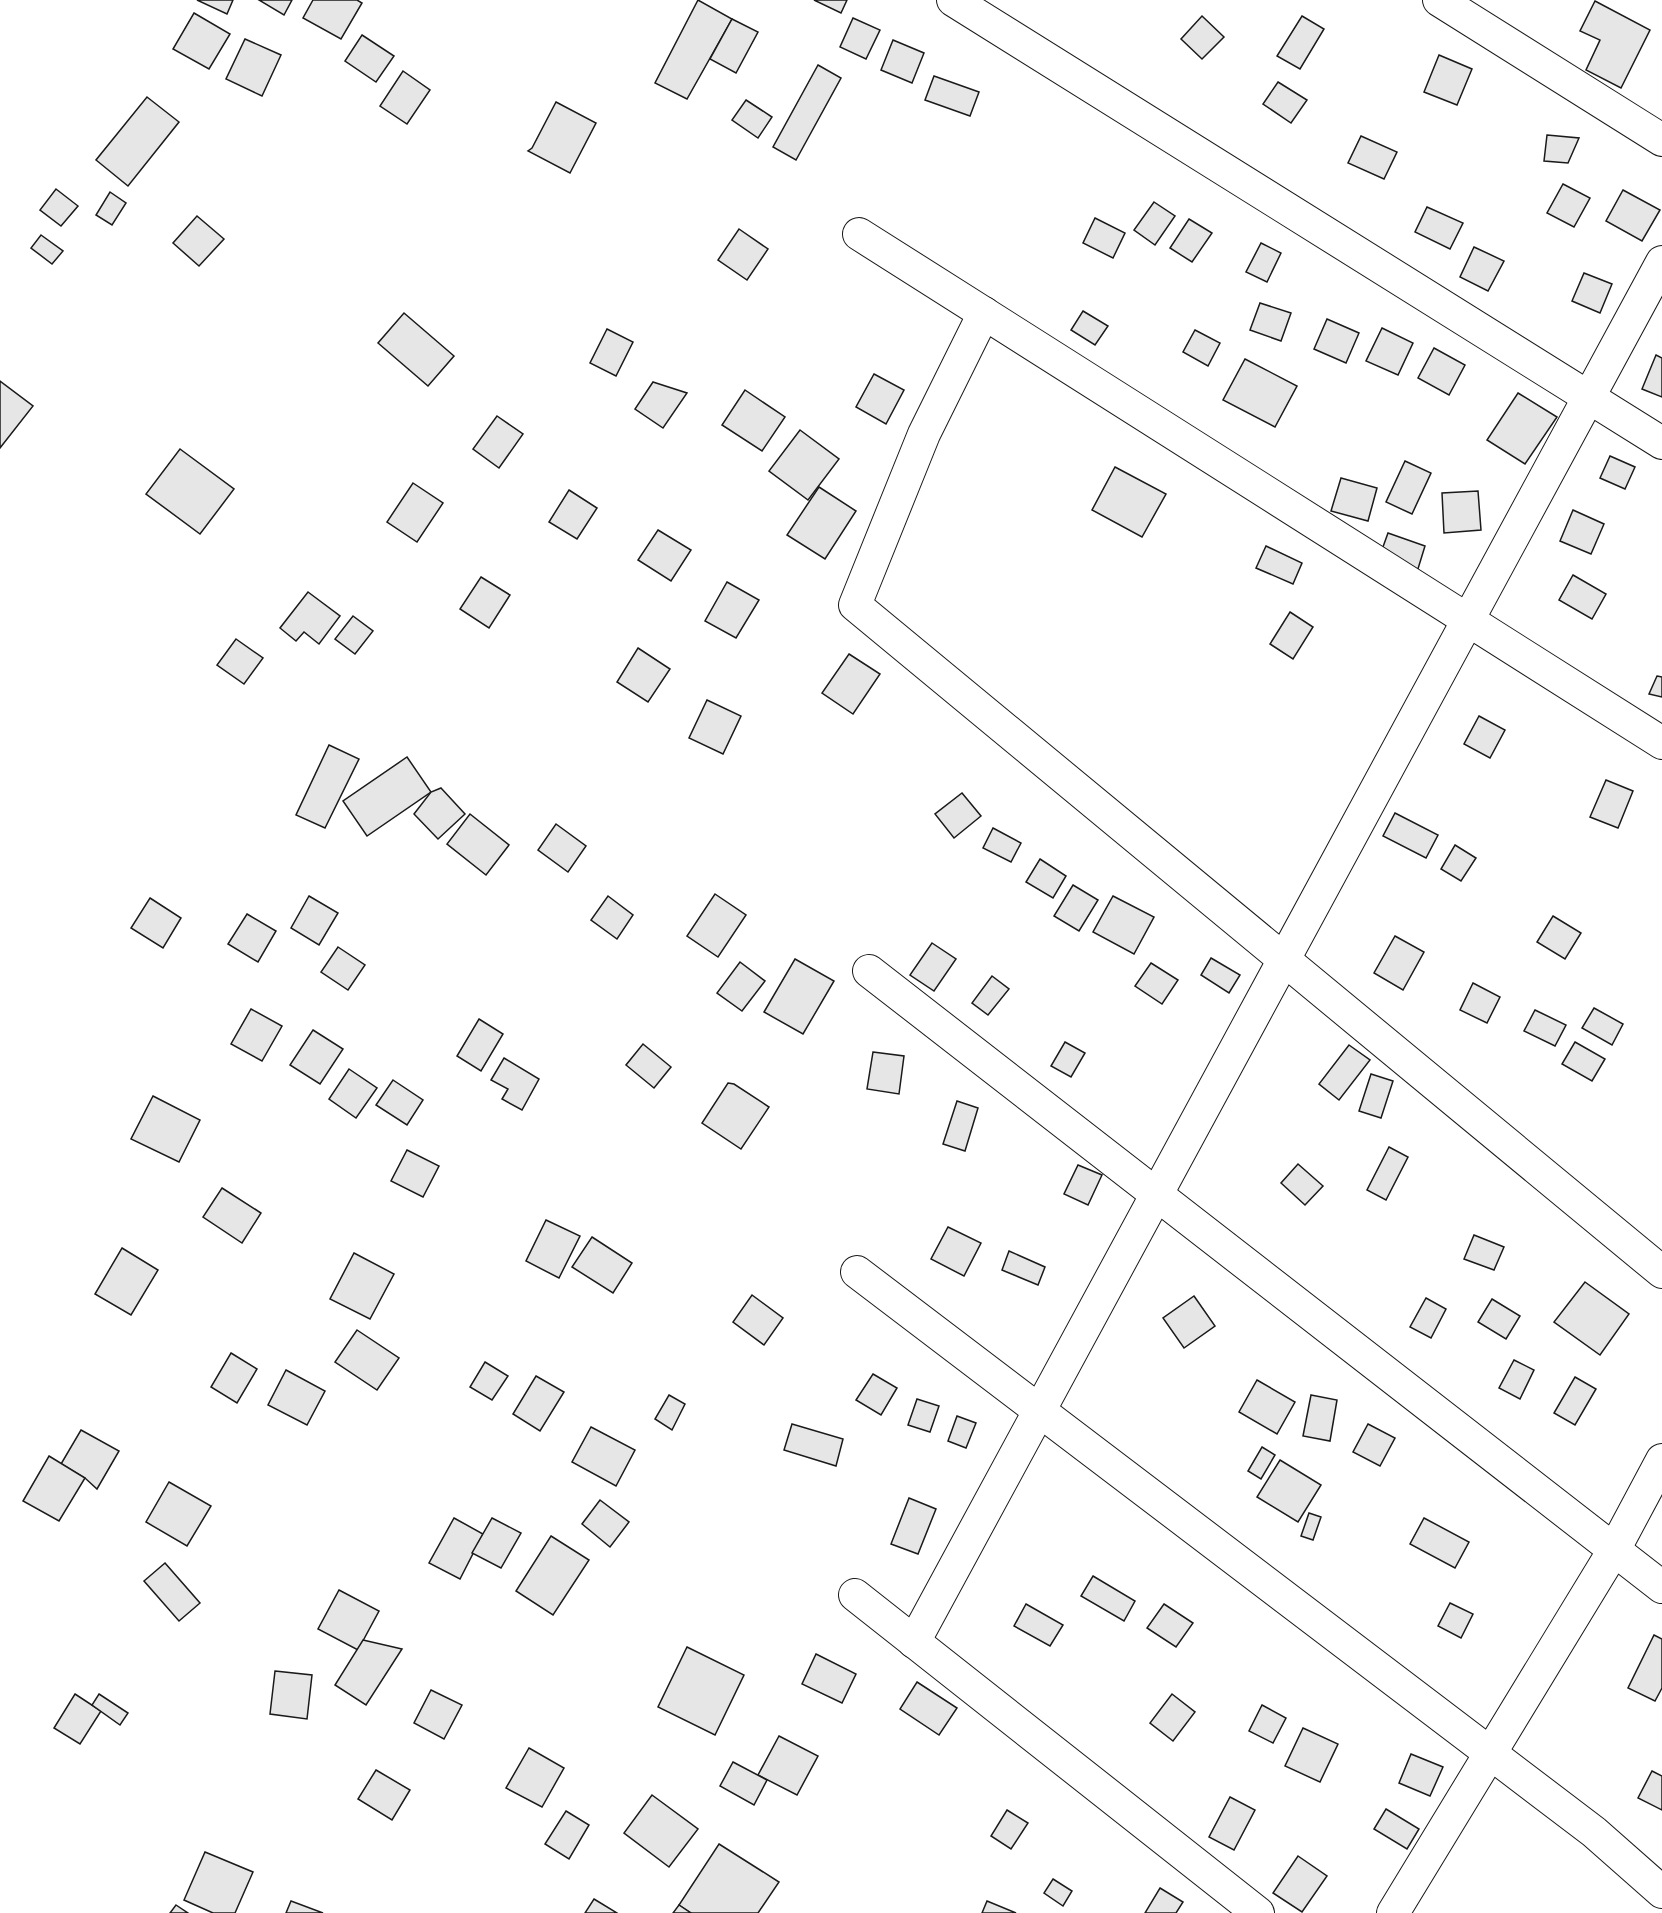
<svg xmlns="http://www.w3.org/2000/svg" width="1662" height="1913" font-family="Spectral,serif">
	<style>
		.building { fill: #e6e6e6; stroke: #1a1a1a; stroke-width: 1.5 }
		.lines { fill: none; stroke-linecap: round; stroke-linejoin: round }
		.minor-casing { stroke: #1a1a1a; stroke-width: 34 }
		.minor { stroke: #fff; stroke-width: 32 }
	</style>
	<rect width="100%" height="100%" fill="#fff"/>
	<!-- building -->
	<g class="building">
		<path d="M197,0H233L227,14Z"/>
		<path d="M259,0H292L284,15Z"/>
		<path d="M313,0H357L362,3L341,39L303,18Z"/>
		<path d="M698,0L732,19L687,99L655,83Z"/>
		<path d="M814,0H847L841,13Z"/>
		<path d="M1595,1L1650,30L1621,88L1586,70L1600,40L1580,31Z"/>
		<path d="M194,13L230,34L209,69L173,49Z"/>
		<path d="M1202,16L1224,37L1202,59L1181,39Z"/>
		<path d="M1302,16L1324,29L1300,69L1277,56Z"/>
		<path d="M853,18L880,30L866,59L840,47Z"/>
		<path d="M732,19L758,32L736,73L710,59Z"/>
		<path d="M362,35L394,56L376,82L345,61Z"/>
		<path d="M245,39L281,55L262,96L226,79Z"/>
		<path d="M893,40L924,53L912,83L881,70Z"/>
		<path d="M1439,55L1472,69L1457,105L1424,92Z"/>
		<path d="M818,65L841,78L796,160L773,147Z"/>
		<path d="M403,71L430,90L407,124L380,106Z"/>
		<path d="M934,76L979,92L970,116L925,100Z"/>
		<path d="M1278,82L1307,100L1291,123L1263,104Z"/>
		<path d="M147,97L179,122L128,186L96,160Z"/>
		<path d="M746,100L772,117L758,138L732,120Z"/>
		<path d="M556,102L596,123L570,173L528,151L532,148Z"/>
		<path d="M1547,135L1579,138L1568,163L1544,161Z"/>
		<path d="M1361,136L1397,152L1384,179L1348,163Z"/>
		<path d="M1563,184L1590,198L1574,227L1547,213Z"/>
		<path d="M56,189L78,206L61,226L40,210Z"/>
		<path d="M1623,190L1660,210L1642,241L1606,221Z"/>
		<path d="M110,192L126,203L112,225L96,215Z"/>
		<path d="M1154,202L1175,216L1155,245L1134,230Z"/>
		<path d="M1427,207L1463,223L1450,249L1415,232Z"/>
		<path d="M197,216L224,239L199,266L173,243Z"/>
		<path d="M1095,218L1125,233L1113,258L1083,243Z"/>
		<path d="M1189,219L1212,233L1192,262L1170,248Z"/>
		<path d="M739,229L768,249L747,280L718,260Z"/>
		<path d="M41,235L63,251L52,264L31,248Z"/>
		<path d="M1261,243L1281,253L1267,282L1246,272Z"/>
		<path d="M1474,247L1504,261L1488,291L1460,277Z"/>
		<path d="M1584,273L1612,284L1600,313L1572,301Z"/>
		<path d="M1260,303L1291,313L1281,341L1250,330Z"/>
		<path d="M1083,311L1108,326L1095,345L1071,330Z"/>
		<path d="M404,313L454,356L428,386L378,343Z"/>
		<path d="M1327,319L1359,333L1346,363L1314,349Z"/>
		<path d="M1382,328L1413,343L1398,375L1366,361Z"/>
		<path d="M607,329L633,342L616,376L590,363Z"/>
		<path d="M1195,330L1220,343L1208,366L1183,352Z"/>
		<path d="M1434,348L1465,365L1449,395L1418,378Z"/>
		<path d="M1656,355L1662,358V397L1642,389Z"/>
		<path d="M1245,359L1297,386L1275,427L1223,400Z"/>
		<path d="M874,374L904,390L886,424L856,407Z"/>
		<path d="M0,381L33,406L0,448Z"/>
		<path d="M653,382L687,393L663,428L635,409Z"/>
		<path d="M745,390L785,417L762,451L722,425Z"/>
		<path d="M1518,393L1557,417L1525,464L1487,440Z"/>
		<path d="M497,416L523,434L499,468L473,449Z"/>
		<path d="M800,430L839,459L808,500L769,471Z"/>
		<path d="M180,449L234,489L200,534L146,494Z"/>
		<path d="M1610,456L1635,467L1625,489L1600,478Z"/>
		<path d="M1405,461L1431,473L1412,514L1386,502Z"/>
		<path d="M1115,467L1166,494L1142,537L1092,510Z"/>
		<path d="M1341,478L1377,488L1368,521L1331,511Z"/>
		<path d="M413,483L443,503L417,542L387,522Z"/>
		<path d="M819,487L856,511L825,559L787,535Z"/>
		<path d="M569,490L597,508L577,539L549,522Z"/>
		<path d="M1478,491L1481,530L1444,533L1442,493Z"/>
		<path d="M1573,510L1604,524L1591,554L1560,541Z"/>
		<path d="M658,530L691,550L671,581L638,560Z"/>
		<path d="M1388,533L1425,546L1417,572L1379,558Z"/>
		<path d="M1266,546L1302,563L1293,584L1256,568Z"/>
		<path d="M1573,575L1606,594L1592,619L1559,600Z"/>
		<path d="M481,577L510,595L489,628L460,609Z"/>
		<path d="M727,582L759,600L736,638L705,621Z"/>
		<path d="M308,592L340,616L319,644L304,632L296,641L280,628Z"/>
		<path d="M1290,612L1313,627L1293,659L1270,644Z"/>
		<path d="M353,616L373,631L355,654L335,639Z"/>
		<path d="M236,639L263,658L244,684L217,665Z"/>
		<path d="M638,648L670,669L648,702L617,682Z"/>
		<path d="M849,654L880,674L853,714L822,693Z"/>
		<path d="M1657,676L1662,677V697L1649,694Z"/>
		<path d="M707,700L741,716L723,754L689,738Z"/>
		<path d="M1479,716L1505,730L1490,758L1464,744Z"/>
		<path d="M329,745L359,759L325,828L296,815Z"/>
		<path d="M407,757L431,792L367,836L343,801Z"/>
		<path d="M1606,780L1633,791L1618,828L1590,817Z"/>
		<path d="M441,788L465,814L438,839L414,814L431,792Z"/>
		<path d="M962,793L981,816L954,838L935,814Z"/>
		<path d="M1395,813L1438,835L1426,858L1383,836Z"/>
		<path d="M470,814L509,845L486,875L447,844Z"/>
		<path d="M556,824L586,846L568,872L538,850Z"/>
		<path d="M993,828L1021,843L1011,862L983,848Z"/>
		<path d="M1455,845L1476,858L1461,881L1441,869Z"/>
		<path d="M1040,859L1066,876L1053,898L1026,882Z"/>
		<path d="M1073,885L1098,900L1079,931L1054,916Z"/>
		<path d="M715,894L746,915L718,957L687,936Z"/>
		<path d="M309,896L338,913L319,945L291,928Z"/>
		<path d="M608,896L633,915L617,939L591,920Z"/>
		<path d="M1113,896L1154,917L1134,954L1093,932Z"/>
		<path d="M150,898L181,918L163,948L131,928Z"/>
		<path d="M247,914L276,931L258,962L228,944Z"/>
		<path d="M1553,916L1581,933L1565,959L1537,942Z"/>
		<path d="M1395,936L1424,952L1403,990L1374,973Z"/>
		<path d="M932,943L956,959L934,991L910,975Z"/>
		<path d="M338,947L365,965L348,990L321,972Z"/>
		<path d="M1211,958L1240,975L1229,993L1201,975Z"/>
		<path d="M795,959L834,981L803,1034L764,1012Z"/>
		<path d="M740,962L765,981L742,1011L717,993Z"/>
		<path d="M1151,963L1178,980L1162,1004L1135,986Z"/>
		<path d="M992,976L1009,989L988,1015L972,1003Z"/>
		<path d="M1473,983L1500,997L1487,1023L1460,1010Z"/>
		<path d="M1594,1008L1623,1024L1612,1045L1582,1028Z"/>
		<path d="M251,1009L282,1026L262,1061L231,1044Z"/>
		<path d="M1535,1010L1566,1025L1555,1046L1524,1031Z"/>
		<path d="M479,1019L503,1034L481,1071L457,1056Z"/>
		<path d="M313,1030L343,1049L320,1084L290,1065Z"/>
		<path d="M1065,1042L1085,1053L1071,1077L1051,1066Z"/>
		<path d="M1575,1042L1605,1059L1592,1081L1562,1064Z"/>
		<path d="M643,1044L671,1067L654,1088L626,1065Z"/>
		<path d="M1349,1045L1370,1060L1339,1100L1319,1084Z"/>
		<path d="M873,1052L904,1056L899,1094L867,1089Z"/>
		<path d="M504,1058L539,1079L522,1110L502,1099L508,1089L491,1080Z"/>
		<path d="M349,1069L377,1088L356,1118L329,1099Z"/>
		<path d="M1371,1074L1393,1081L1381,1118L1359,1111Z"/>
		<path d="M393,1080L423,1100L407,1125L376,1105Z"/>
		<path d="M728,1083L734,1084L769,1107L741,1149L702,1123Z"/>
		<path d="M153,1096L200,1120L179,1162L131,1139Z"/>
		<path d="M957,1101L978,1108L965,1151L943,1144Z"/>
		<path d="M1389,1147L1408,1157L1386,1200L1367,1190Z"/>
		<path d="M407,1150L439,1166L423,1197L391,1181Z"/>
		<path d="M1298,1164L1323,1186L1305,1205L1281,1183Z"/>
		<path d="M1078,1165L1102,1175L1088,1205L1064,1194Z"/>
		<path d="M222,1188L261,1213L242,1243L203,1217Z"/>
		<path d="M546,1220L580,1236L559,1278L526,1261Z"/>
		<path d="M948,1227L981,1243L964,1276L931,1259Z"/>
		<path d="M1474,1235L1504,1247L1494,1270L1464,1259Z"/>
		<path d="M592,1237L632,1263L613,1293L572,1267Z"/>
		<path d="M122,1248L158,1270L131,1315L95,1294Z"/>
		<path d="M1009,1251L1045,1267L1038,1285L1002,1270Z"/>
		<path d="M354,1253L394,1274L370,1319L330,1299Z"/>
		<path d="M1585,1282L1629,1314L1600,1355L1554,1322Z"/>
		<path d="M752,1295L783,1318L764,1345L733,1322Z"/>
		<path d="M1194,1296L1215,1326L1184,1348L1163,1318Z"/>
		<path d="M1426,1298L1446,1309L1431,1338L1410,1327Z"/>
		<path d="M1492,1299L1520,1316L1506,1339L1478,1322Z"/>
		<path d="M357,1330L399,1358L377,1390L335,1362Z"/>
		<path d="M231,1353L257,1369L237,1403L211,1387Z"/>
		<path d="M1514,1360L1534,1370L1520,1399L1499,1388Z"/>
		<path d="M485,1362L508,1376L492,1400L470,1387Z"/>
		<path d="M286,1370L325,1391L307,1425L268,1405Z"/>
		<path d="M873,1374L897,1388L881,1415L856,1400Z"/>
		<path d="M536,1376L564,1392L540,1431L513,1414Z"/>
		<path d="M1575,1377L1596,1389L1575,1425L1554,1413Z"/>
		<path d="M1257,1380L1295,1402L1277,1434L1239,1412Z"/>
		<path d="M669,1395L685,1404L672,1430L655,1419Z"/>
		<path d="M1311,1395L1337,1400L1330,1441L1303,1436Z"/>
		<path d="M917,1399L939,1406L930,1432L908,1425Z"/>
		<path d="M957,1416L976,1423L966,1448L948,1441Z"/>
		<path d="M792,1424L843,1439L836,1466L784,1450Z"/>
		<path d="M1368,1424L1395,1438L1380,1466L1353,1452Z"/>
		<path d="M591,1427L635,1450L616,1486L572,1462Z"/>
		<path d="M81,1430L119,1451L97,1489L85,1478L61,1464Z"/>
		<path d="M1262,1447L1275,1455L1261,1479L1248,1471Z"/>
		<path d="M49,1456L85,1478L59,1521L23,1501Z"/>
		<path d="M1280,1460L1321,1485L1298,1522L1257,1497Z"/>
		<path d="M169,1482L211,1506L187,1546L146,1522Z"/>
		<path d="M909,1498L936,1509L918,1554L891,1544Z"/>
		<path d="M600,1500L629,1522L610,1547L582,1524Z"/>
		<path d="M1309,1513L1321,1517L1313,1540L1301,1536Z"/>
		<path d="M454,1518L483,1534L460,1579L429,1563Z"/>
		<path d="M492,1518L521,1533L501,1568L472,1553Z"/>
		<path d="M1424,1518L1469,1542L1455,1568L1410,1544Z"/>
		<path d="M551,1536L589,1560L553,1615L516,1591Z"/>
		<path d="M165,1563L200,1603L179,1621L144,1581Z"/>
		<path d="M1093,1576L1135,1601L1124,1621L1081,1596Z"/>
		<path d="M339,1590L379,1611L358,1650L318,1629Z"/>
		<path d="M1450,1603L1473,1614L1461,1638L1438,1626Z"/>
		<path d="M1026,1604L1063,1625L1050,1646L1014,1626Z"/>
		<path d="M1164,1604L1193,1623L1176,1647L1147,1628Z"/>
		<path d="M1654,1635L1662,1639V1688L1655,1701L1628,1688Z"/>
		<path d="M363,1640L402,1649L366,1705L335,1685Z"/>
		<path d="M687,1647L744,1675L715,1735L658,1707Z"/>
		<path d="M816,1654L856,1674L842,1703L802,1684Z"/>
		<path d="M275,1671L312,1675L307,1719L270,1714Z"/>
		<path d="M917,1682L957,1708L939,1735L900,1709Z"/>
		<path d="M431,1690L462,1705L444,1739L414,1723Z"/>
		<path d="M75,1694L101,1711L80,1744L54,1728Z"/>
		<path d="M99,1694L128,1713L120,1725L92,1705Z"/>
		<path d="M1172,1694L1195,1712L1173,1741L1150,1723Z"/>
		<path d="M1262,1705L1286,1718L1273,1743L1249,1731Z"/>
		<path d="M1303,1728L1338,1744L1320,1782L1285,1766Z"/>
		<path d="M779,1736L818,1756L797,1795L758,1775Z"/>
		<path d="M529,1748L564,1768L542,1807L506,1788Z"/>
		<path d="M1411,1754L1443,1767L1430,1796L1399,1783Z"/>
		<path d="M733,1762L767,1780L754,1805L720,1786Z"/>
		<path d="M376,1770L410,1790L392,1820L358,1799Z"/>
		<path d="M1652,1771L1662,1776V1810L1638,1798Z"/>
		<path d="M652,1795L698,1829L669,1867L624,1833Z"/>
		<path d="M1230,1797L1255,1810L1234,1850L1209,1837Z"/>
		<path d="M1386,1809L1419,1829L1407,1849L1374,1829Z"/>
		<path d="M1007,1810L1028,1823L1011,1849L991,1836Z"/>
		<path d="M566,1811L589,1825L569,1859L545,1844Z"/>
		<path d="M719,1844L779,1882L758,1913H691L679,1905Z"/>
		<path d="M205,1852L253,1872L235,1913H213L184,1900Z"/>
		<path d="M1298,1856L1327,1876L1302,1912L1273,1893Z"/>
		<path d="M1053,1879L1072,1891L1063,1906L1044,1893Z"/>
		<path d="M1160,1888L1183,1902L1176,1913H1145Z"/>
		<path d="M594,1899L617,1913H585Z"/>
		<path d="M291,1901L323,1913H286Z"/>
		<path d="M987,1901L1016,1913H982Z"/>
		<path d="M176,1905L188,1913H170Z"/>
		<path d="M679,1905L691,1913H673Z"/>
	</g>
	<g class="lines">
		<defs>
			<g id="minor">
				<path d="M953,0L1662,443"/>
				<path d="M1439,0L1662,140"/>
				<path d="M859,234L1662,743"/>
				<path d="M984,313L924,434L855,605L1662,1272"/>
				<path d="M869,971L1662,1587"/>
				<path d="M857,1272L1594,1832L1662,1892"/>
				<path d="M855,1595L1258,1913"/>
				<path d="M914,1642L1662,262"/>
				<path d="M1393,1913L1614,1550L1662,1460"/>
			</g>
		</defs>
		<!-- minor casing -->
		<use href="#minor" class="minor-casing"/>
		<!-- minor -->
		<use href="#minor" class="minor"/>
	</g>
</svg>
